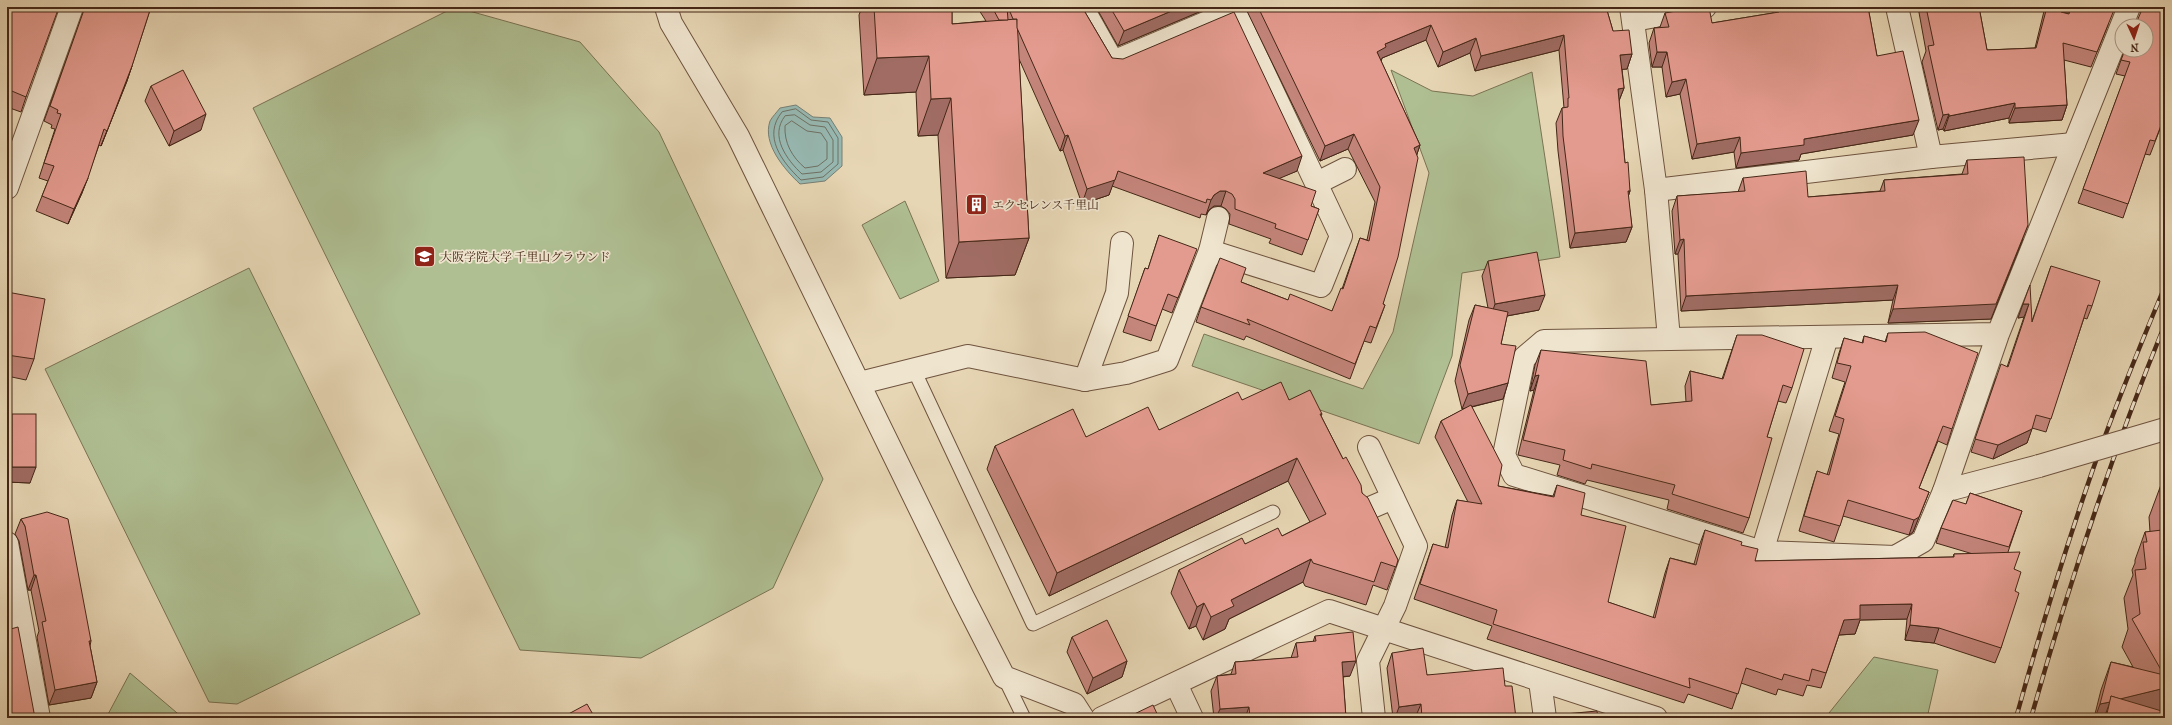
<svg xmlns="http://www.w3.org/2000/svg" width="2172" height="725" font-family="'IM FELL French Canon','Noto Serif JP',serif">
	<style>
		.green { fill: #afbf92; stroke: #7a7354 }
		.water { fill: #97b9b2; stroke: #767f74 }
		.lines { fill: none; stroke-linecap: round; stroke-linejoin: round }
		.shore { stroke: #6e7064; stroke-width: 1 }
		.lane-casing { stroke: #6e533e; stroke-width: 15 }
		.street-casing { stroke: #6e533e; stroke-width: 24 }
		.lane { stroke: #efe4ce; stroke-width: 13 }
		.street { stroke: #efe4ce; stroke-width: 22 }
		.rail-casing { stroke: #452717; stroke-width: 4.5 }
		.rail { stroke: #efe4ce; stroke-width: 3; stroke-dasharray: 9; stroke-linecap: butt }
		.street-bridge-casing { stroke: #6e533e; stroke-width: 24; stroke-linecap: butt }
		.street-bridge { stroke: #efe4ce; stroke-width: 22 }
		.wall { fill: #c4857b; stroke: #452717 }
		.shaded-wall { fill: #a06c64; stroke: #452717 }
		.building { fill: #e49b8f; stroke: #452717 }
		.labels { text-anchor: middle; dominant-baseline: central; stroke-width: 3.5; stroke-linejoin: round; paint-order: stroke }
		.poi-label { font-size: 12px; fill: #452717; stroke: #efe4ce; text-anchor: start }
	</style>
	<rect width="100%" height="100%" fill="#e7d6b4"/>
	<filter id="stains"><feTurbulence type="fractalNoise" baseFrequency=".005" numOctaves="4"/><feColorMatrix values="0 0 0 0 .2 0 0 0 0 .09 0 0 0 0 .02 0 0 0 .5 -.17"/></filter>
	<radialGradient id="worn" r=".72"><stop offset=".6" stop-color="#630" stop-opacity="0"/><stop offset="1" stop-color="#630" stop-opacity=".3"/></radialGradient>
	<!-- green -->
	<g class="green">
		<path d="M455,7L580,42L659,132L823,479L773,588L641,658L520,650L253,108Z"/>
		<path d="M1391,70L1432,91L1473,96L1532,72L1560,257L1462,273L1452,356L1419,444L1192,366L1204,334L1363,389L1393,332L1429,173Z"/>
		<path d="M905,201L939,281L900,299L862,225Z"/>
		<path d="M249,268L420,614L237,704L209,702L45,369Z"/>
		<path d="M1874,657L1938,670L1927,718H1825Z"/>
		<path d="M130,673L183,718H106Z"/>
	</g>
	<!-- water -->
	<path class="water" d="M796,105L813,117L830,118L842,137V166L825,181L800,184C785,170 762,144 770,121C772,117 777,112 780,108Z"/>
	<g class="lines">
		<!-- shore -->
		<g class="shore">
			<path d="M796,109L811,120L828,122L838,138V164L823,177L801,180C782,162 762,136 782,112Z"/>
			<path d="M795,115L810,125L825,127L833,140V162L821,172L802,174C787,160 769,136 785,116Z"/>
			<path d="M792,121L807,131L821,133L827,142V159L818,166L805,168C792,157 784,143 785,126Z"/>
		</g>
		<defs>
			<g id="lane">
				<path d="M914,370L1033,624L1273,512"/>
				<path d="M1004,677L1024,718"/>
			</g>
			<g id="street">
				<path d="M666,7L671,23L738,136L963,597L1004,677L1074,704L1083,718"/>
				<path d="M1082,7L1113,62L1234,11"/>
				<path d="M1631,7L1656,190L1669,339"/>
				<path d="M1897,7L1931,157"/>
				<path d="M1634,20L1705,7"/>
				<path d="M1317,183L1345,169"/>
				<path d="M7,188L72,7"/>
				<path d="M1656,190L1931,157L2074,144"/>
				<path d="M1210,251L1218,218"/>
				<path d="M1998,334L1544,341L1524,358L1504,455L1514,475L1762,552L1895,557L1923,541L1944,491L1998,334L2129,7"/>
				<path d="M1085,380L1126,373L1167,360L1210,251L1321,286L1341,236L1233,7"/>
				<path d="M860,383L968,356L1085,380L1117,293L1122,243"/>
				<path d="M1369,447L1416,546L1395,606L1368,661L1374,718"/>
				<path d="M1944,491L2039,466"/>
				<path d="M1365,510L1393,498"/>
				<path d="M7,543L39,718"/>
				<path d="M1762,552L1827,337"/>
				<path d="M1540,681L1545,718"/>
				<path d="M1176,684L1192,718"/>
				<path d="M1102,718L1329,611L1656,718"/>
			</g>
		</defs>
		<!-- lane casing -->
		<use href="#lane" class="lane-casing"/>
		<!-- street casing -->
		<use href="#street" class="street-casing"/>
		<!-- lane -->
		<use href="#lane" class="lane"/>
		<!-- street -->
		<use href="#street" class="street"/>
		<defs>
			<g id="rail">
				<path d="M2016,718C2039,635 2064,553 2092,472C2114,409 2139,348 2165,286"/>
				<path d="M2031,718C2069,584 2112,453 2165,324"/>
			</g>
		</defs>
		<!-- rail casing -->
		<use href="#rail" class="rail-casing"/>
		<!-- rail -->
		<use href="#rail" class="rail"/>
		<defs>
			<path id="street-bridge" d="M2039,466L2165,429"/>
		</defs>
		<!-- street-bridge casing -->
		<use href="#street-bridge" class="street-bridge-casing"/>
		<!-- street-bridge -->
		<use href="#street-bridge" class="street-bridge"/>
	</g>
	<!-- wall -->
	<g class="wall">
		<path d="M7,7L26,97L21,112L7,107Z"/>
		<path d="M84,7H151L127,81L101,146L99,145L82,193L68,224L36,211L48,181L39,178L55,129L51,128L52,125L44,121L84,11Z"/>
		<path d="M862,7H952V24L986,21L977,7H1082L1112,58L1297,171L1279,178L1311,206L1319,209L1302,255L1269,243L1271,239L1229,224L1230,214L1226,209L1221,206H1214L1209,210L1206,215L1201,214L1200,218L1112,186L1109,195L1082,204L1063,150L1060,151L1019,59L1029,238L1015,275L946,278L938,135L918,136L916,92L864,95L859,15Z"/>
		<path d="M1096,7H1211L1118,46Z"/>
		<path d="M1245,7H1606L1613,31L1632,54L1627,69H1622L1624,88L1619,101L1625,163L1630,191L1628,197L1632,227L1626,242L1570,248L1558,151L1556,123L1562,108H1564L1559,50L1475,71L1470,53L1438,67L1426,40L1382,58L1381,61L1420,145L1417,154L1383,304L1385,305L1371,343L1364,341L1350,379L1246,336L1244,340L1196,322L1201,307L1241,282L1288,300L1332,311L1342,289L1360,238L1367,240L1375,202L1348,149L1320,161Z"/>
		<path d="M1775,7H1868L1877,56L1913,135L1801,154L1799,160L1736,168L1734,152L1692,159L1680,94L1666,97L1662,67H1652L1649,43L1654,28L1660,27L1665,13L1712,23L1773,13Z"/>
		<path d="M1918,7H1979L1987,50L2035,48L2045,7H2061V12L2068,13L2070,7H2103L2108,25L2091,67L2064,60L2067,105L2062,120L2009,123V118L1944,131L1943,129L1938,130L1922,62L1926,51Z"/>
		<path d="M2137,21L2165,116L2150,155L2145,154L2123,218L2078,203L2125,76L2116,74L2121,60Z"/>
		<path d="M151,86L201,130L169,146L145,101Z"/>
		<path d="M1967,160L2023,239L1991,319L1888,323L1893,300L1681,311L1678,254H1675L1672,211L1677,196L1738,192L1743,178L1808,197L1880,191L1884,180L1962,174Z"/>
		<path d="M1159,235L1191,264L1172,313L1162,309L1151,341L1123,332L1145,268L1148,269Z"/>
		<path d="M1488,261L1539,310L1507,316L1501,344L1508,383L1503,399L1472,407L1498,486L1553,496L1557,485L1581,515L1608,602L1653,618L1665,573L1670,558L1694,564L1699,546L1705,530L1741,545L1755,561L1953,557L1954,554H1973L1936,543L1941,528L1966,504L1970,493L2022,511L2008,552L2014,569L2015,591L2001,648L1995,663L1934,643L1905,640L1907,619L1860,620L1855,634L1839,635L1821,688L1807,685L1803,696L1778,689L1776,695L1741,683L1732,709L1688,694L1684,703L1487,639L1492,626L1414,599L1433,544L1445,548L1452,515L1457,500L1468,502L1435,437L1441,421L1466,408L1462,409L1455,381L1469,320L1475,305L1488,308L1482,276Z"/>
		<path d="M2051,266L2092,306L2087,319L2084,318L2046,432L2032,428L2027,443L1993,459L1971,452L1996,378L2007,367L2024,317L2018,318L2023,304L2032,321Z"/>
		<path d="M7,292L34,359L26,380L7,376Z"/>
		<path d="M1888,333L1952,429L1947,445L1938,441L1919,488L1929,492L1913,532L1909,535L1843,516L1834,542L1799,531L1812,487L1817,471L1827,475L1839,434L1829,431L1845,382L1832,378L1839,353L1844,338L1862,343L1864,336L1885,342Z"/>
		<path d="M1737,335L1792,388L1786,403L1778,401L1767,437L1749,518L1743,533L1667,509L1669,500L1587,480L1585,484L1557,475L1560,465L1518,455L1534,390L1530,391L1535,365L1541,350L1651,405L1686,402L1685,386L1690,371L1722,379Z"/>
		<path d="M1242,400H1289L1322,414L1321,416L1343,459L1362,493L1398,560L1387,590L1373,585L1366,605L1305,586L1303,582L1229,619L1225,629L1203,640L1196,626L1189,629L1171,593L1179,570L1245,544L1282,536L1310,522L1288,481L1049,596L987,469L995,446L1159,430Z"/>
		<path d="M12,414L30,483L7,482V427Z"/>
		<path d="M2165,474V718H2094L2101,690L2111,662L2133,667L2122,647L2128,629L2124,598L2133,575L2132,570L2135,563V560L2145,532H2150L2149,517Z"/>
		<path d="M21,519L91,641L90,646L97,682L91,698L49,705L37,637L39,631L31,590H28L19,541L15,534Z"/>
		<path d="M1315,636L1350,676L1343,677L1346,718H1214L1211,691L1217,676L1231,674L1235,662L1291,658L1296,643L1313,642Z"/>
		<path d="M1072,637L1127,661L1122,677L1087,694L1067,652Z"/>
		<path d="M1392,653L1427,675L1505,686L1516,718H1393L1387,668Z"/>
	</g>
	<!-- shaded-wall -->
	<g class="shaded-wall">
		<path d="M1181,7H1211L1118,46L1124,31Z"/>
		<path d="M1431,25L1426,40L1382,58L1381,62L1377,52L1385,44Z"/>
		<path d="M1564,35L1559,50L1475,71L1481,56Z"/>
		<path d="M1476,38L1470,53L1438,67L1443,52Z"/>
		<path d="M1657,52H1667L1662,67H1652Z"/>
		<path d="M1632,54L1627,69L1615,70L1620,55Z"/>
		<path d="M929,56L916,92L864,95L877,58Z"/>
		<path d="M132,66L127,81L101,146L107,131Z"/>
		<path d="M1686,79L1680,94L1666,97L1672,82Z"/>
		<path d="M1624,88L1618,103V89Z"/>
		<path d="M951,98L938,135L918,136L931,99Z"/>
		<path d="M2015,103L2009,118L1944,131L1949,116Z"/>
		<path d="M2067,105L2062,120L2009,123L2015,108Z"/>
		<path d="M206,114L201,130L169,146L174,131Z"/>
		<path d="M1949,114L1943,129L1938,130L1943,115Z"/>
		<path d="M1919,120L1913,135L1801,154L1799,160L1736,168L1741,153L1804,139Z"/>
		<path d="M1354,134L1348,149L1320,161L1325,146Z"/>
		<path d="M1068,135L1063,150L1060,151L1065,136Z"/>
		<path d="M1740,137L1734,152L1692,159L1697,144Z"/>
		<path d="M1420,145L1415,160L1414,148Z"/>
		<path d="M1302,156L1297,171L1257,188L1263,173Z"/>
		<path d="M1118,171L1109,195L1082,204L1087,189Z"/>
		<path d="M88,178L82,193L68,224L74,209Z"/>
		<path d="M1220,191H1226L1221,206H1214L1209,210L1206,215L1211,200L1214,195Z"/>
		<path d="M1628,191H1630L1625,206Z"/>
		<path d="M2028,225L1991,319L1888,323L1893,309Z"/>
		<path d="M1632,227L1626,242L1570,248L1575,233Z"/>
		<path d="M1029,238L1015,275L946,278L959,242Z"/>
		<path d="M1684,239L1678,254H1675L1680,240Z"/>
		<path d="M1898,285L1893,300L1681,311L1686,296Z"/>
		<path d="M1545,295L1539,310L1490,319L1495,304Z"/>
		<path d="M2023,304H2029L2024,317L2018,318Z"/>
		<path d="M1539,375L1534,390L1530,391L1535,376Z"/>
		<path d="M1508,383L1503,399L1462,409L1468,394Z"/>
		<path d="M2032,429L2027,443L1993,459L1998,445Z"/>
		<path d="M1297,458L1288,481L1049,596L1057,573Z"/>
		<path d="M12,467H36L30,483L7,482V479Z"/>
		<path d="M1929,492L1913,532L1909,535L1914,520Z"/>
		<path d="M1311,559L1303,582L1229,619L1225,629L1203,640L1211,617L1231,600Z"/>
		<path d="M34,575H36L31,590H28Z"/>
		<path d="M7,580H9L7,586Z"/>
		<path d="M1204,603L1196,626L1189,629L1197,607Z"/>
		<path d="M1912,604L1907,619L1860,620L1855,634L1838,635L1844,620L1860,605Z"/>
		<path d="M1910,625L1939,628L1934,643L1905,640Z"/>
		<path d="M1127,661L1122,677L1087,694L1093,678Z"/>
		<path d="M1356,661L1350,676L1336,677L1342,662Z"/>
		<path d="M97,682L91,698L49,705L55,690Z"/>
		<path d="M2165,688V714L2110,701Z"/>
		<path d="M2110,702L2104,718H2095L2100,704Z"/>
		<path d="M1421,704L1415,718H1395L1399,707Z"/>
		<path d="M1249,707L1245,718H1216L1220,709Z"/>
	</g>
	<!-- building -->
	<g class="building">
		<path d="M7,7H59L26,97L7,89Z"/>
		<path d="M85,7H151L132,66L107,131L104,129L88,178L74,209L42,196L54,166L44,163L61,114L57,113L58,110L50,106Z"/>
		<path d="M874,7H952V24L1017,19L1029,238L959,242L951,98L931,99L929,56L877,58Z"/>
		<path d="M992,7H1007L1008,20H999Z"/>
		<path d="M1008,7H1082L1112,58L1123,59L1234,12L1302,156L1263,173L1316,191L1311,206L1319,209L1308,240L1275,228L1276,224L1235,209V199L1232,194L1226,191H1220L1214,195L1211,200L1207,199L1206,203L1118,171L1115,180L1087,189L1068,135L1065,136L1017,28V19H1013Z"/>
		<path d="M1110,7H1181L1124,31Z"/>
		<path d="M1258,7H1606L1613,31L1629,30L1632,54L1620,55L1624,88L1618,89L1625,163L1628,162L1630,191H1628L1632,227L1575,233L1563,136L1562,108L1568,107V98H1569L1564,35L1481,56L1476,38L1443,52L1431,25L1385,44L1386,47L1377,52L1420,145L1414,148L1418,158L1398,257L1383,304L1385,305L1376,328L1370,326L1355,364L1247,319L1250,325L1201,307L1220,258L1246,268L1241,282L1288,300L1290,294L1332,311L1341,288L1343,289L1360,238L1369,241L1380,187L1354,134L1325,146Z"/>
		<path d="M1698,7H1709L1712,23L1779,12L1778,7H1868L1877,56L1903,51L1919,120L1804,139V145L1741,153L1740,137L1697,144L1686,79L1672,82L1667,52H1657L1654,28L1669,27L1665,13Z"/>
		<path d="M1926,7H1979L1987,50L2036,48L2047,7H2061V12L2069,14L2071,7H2103L2114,10L2097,52L2063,43L2067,105L2015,108V103L1949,116V114L1943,115L1928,46L1934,45Z"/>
		<path d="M2143,7H2165V115L2155,141L2150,140L2128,204L2083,189L2130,62L2121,60L2125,50H2146V26H2135Z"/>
		<path d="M183,70L206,114L174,131L151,86Z"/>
		<path d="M2024,157L2028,225L1996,304L1893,309L1898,285L1686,296L1684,239L1680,240L1677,196L1745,191L1743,178L1806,171L1808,197L1885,191L1884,180L1968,174L1967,160Z"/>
		<path d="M1159,235L1197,249L1178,298L1168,294L1156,326L1128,316L1145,268L1148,269Z"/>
		<path d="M1537,252L1545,295L1495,304L1488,261Z"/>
		<path d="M2051,266L2100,281L2092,306L2088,305L2051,419L2036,415L2032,429L1998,445L1975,439L2001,364L2008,367L2029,304H2023L2030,285L2032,322Z"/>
		<path d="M7,292L45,299L34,359L7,355Z"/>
		<path d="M1475,305L1508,312L1501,344L1516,346L1508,383L1468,394L1460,365Z"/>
		<path d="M1925,332L1978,353L1952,429L1943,426L1919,488L1929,492L1919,517L1914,520L1848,500L1840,526L1804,516L1817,471L1829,475L1844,419L1835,416L1851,366L1837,363L1844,338L1863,343L1864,336L1886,342L1888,333Z"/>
		<path d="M1737,335H1762L1804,349L1792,388L1783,385L1767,437L1772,438L1749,518L1672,494L1675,485L1592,464L1591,469L1563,460L1565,450L1523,440L1539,375L1535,376L1541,350L1646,361L1651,405L1692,401L1690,371L1723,379Z"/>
		<path d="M1281,382L1289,400L1310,390L1322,414H1320L1343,459L1346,457L1361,485L1362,493L1368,498L1398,560L1396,567L1381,562L1374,582L1313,563L1311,559L1231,600L1234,606L1211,617L1204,603L1197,607L1179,570L1242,538L1245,544L1278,528L1282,536L1326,514L1297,458L1057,573L995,446L1073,409L1086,437L1148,407L1159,430L1238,392L1242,400Z"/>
		<path d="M1471,405L1502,465L1498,486L1554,497L1557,485L1585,493L1581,515L1626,526L1608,602L1655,618L1670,558L1696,565L1705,530L1742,542L1741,545L1758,549L1755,561L1954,557V554L2020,552L2014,569L2021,572L2015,591L2019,593L2001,648L1939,628L1910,625L1912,604L1860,605V619L1844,620L1826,673L1812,669L1809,681L1784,674L1782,680L1746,668L1738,694L1689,678L1690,688L1493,624L1497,610L1420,584L1433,544L1448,548L1457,500L1482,504L1441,421Z"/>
		<rect x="12" y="414" width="24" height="53"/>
		<path d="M2165,488V688L2120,699L2111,696L2110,702L2100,704L2111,662L2164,675L2132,619L2140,614L2135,570L2146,569L2143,542H2147L2145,532L2162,530L2160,489Z"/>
		<path d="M1970,493L2022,511L2009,547L1941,528L1953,500L1966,504Z"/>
		<path d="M47,512L68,519L91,641H89L97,682L55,690L42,622L46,621L36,575H34L25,526L21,519Z"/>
		<path d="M7,567L9,580H7Z"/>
		<path d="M1107,620L1127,661L1093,678L1072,637Z"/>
		<path d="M18,627L35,718H7V630Z"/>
		<path d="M1353,632L1356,661L1342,662L1346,718H1250L1249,707L1220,709L1217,676L1236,674L1235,662L1298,657L1296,643L1316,641L1315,636Z"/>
		<path d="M1423,648L1427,675L1503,668L1505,686H1512L1516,718H1422L1421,704L1399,707L1392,653Z"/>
		<path d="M2111,696L2165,712V718H2106Z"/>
		<path d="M587,704L595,718H561Z"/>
		<path d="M1153,705L1159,718H1126Z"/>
		<path d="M1597,711L1598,718H1565V714Z"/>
	</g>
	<!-- icons -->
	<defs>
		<symbol id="building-square" viewBox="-11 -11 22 22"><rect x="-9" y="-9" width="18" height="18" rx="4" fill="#8f2418" stroke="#efe4ce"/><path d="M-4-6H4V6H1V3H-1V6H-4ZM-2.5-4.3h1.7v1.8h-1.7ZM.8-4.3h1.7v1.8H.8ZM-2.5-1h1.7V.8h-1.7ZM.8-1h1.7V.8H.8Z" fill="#fff"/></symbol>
		<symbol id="university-square" viewBox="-11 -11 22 22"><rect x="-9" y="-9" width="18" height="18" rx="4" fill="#8f2418" stroke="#efe4ce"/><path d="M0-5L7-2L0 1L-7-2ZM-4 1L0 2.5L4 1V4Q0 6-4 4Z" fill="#fff"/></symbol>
	</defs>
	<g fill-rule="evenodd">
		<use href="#building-square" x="964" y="192" width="25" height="25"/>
		<use href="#university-square" x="412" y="244" width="25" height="25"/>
	</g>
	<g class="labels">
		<!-- poi labels -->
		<g class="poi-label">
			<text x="992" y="205">エクセレンス千里山</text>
			<text x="440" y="257">大阪学院大学 千里山グラウンド</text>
		</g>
	</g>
	<!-- margin -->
	<rect width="2172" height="725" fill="none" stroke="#e7d6b4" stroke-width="24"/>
	<rect x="8" y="8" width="2156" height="709" fill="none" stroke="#452717" stroke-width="2"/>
	<rect x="12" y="12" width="2148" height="701" fill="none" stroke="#452717"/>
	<!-- north arrow -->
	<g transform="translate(2134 38) rotate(177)"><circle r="19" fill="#efe4ce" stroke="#ab9885"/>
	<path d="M0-3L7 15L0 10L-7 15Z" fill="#8f2418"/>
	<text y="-6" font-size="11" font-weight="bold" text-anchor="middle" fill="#452717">N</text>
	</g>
	<rect width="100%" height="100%" filter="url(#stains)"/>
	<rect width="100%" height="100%" fill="url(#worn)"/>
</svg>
